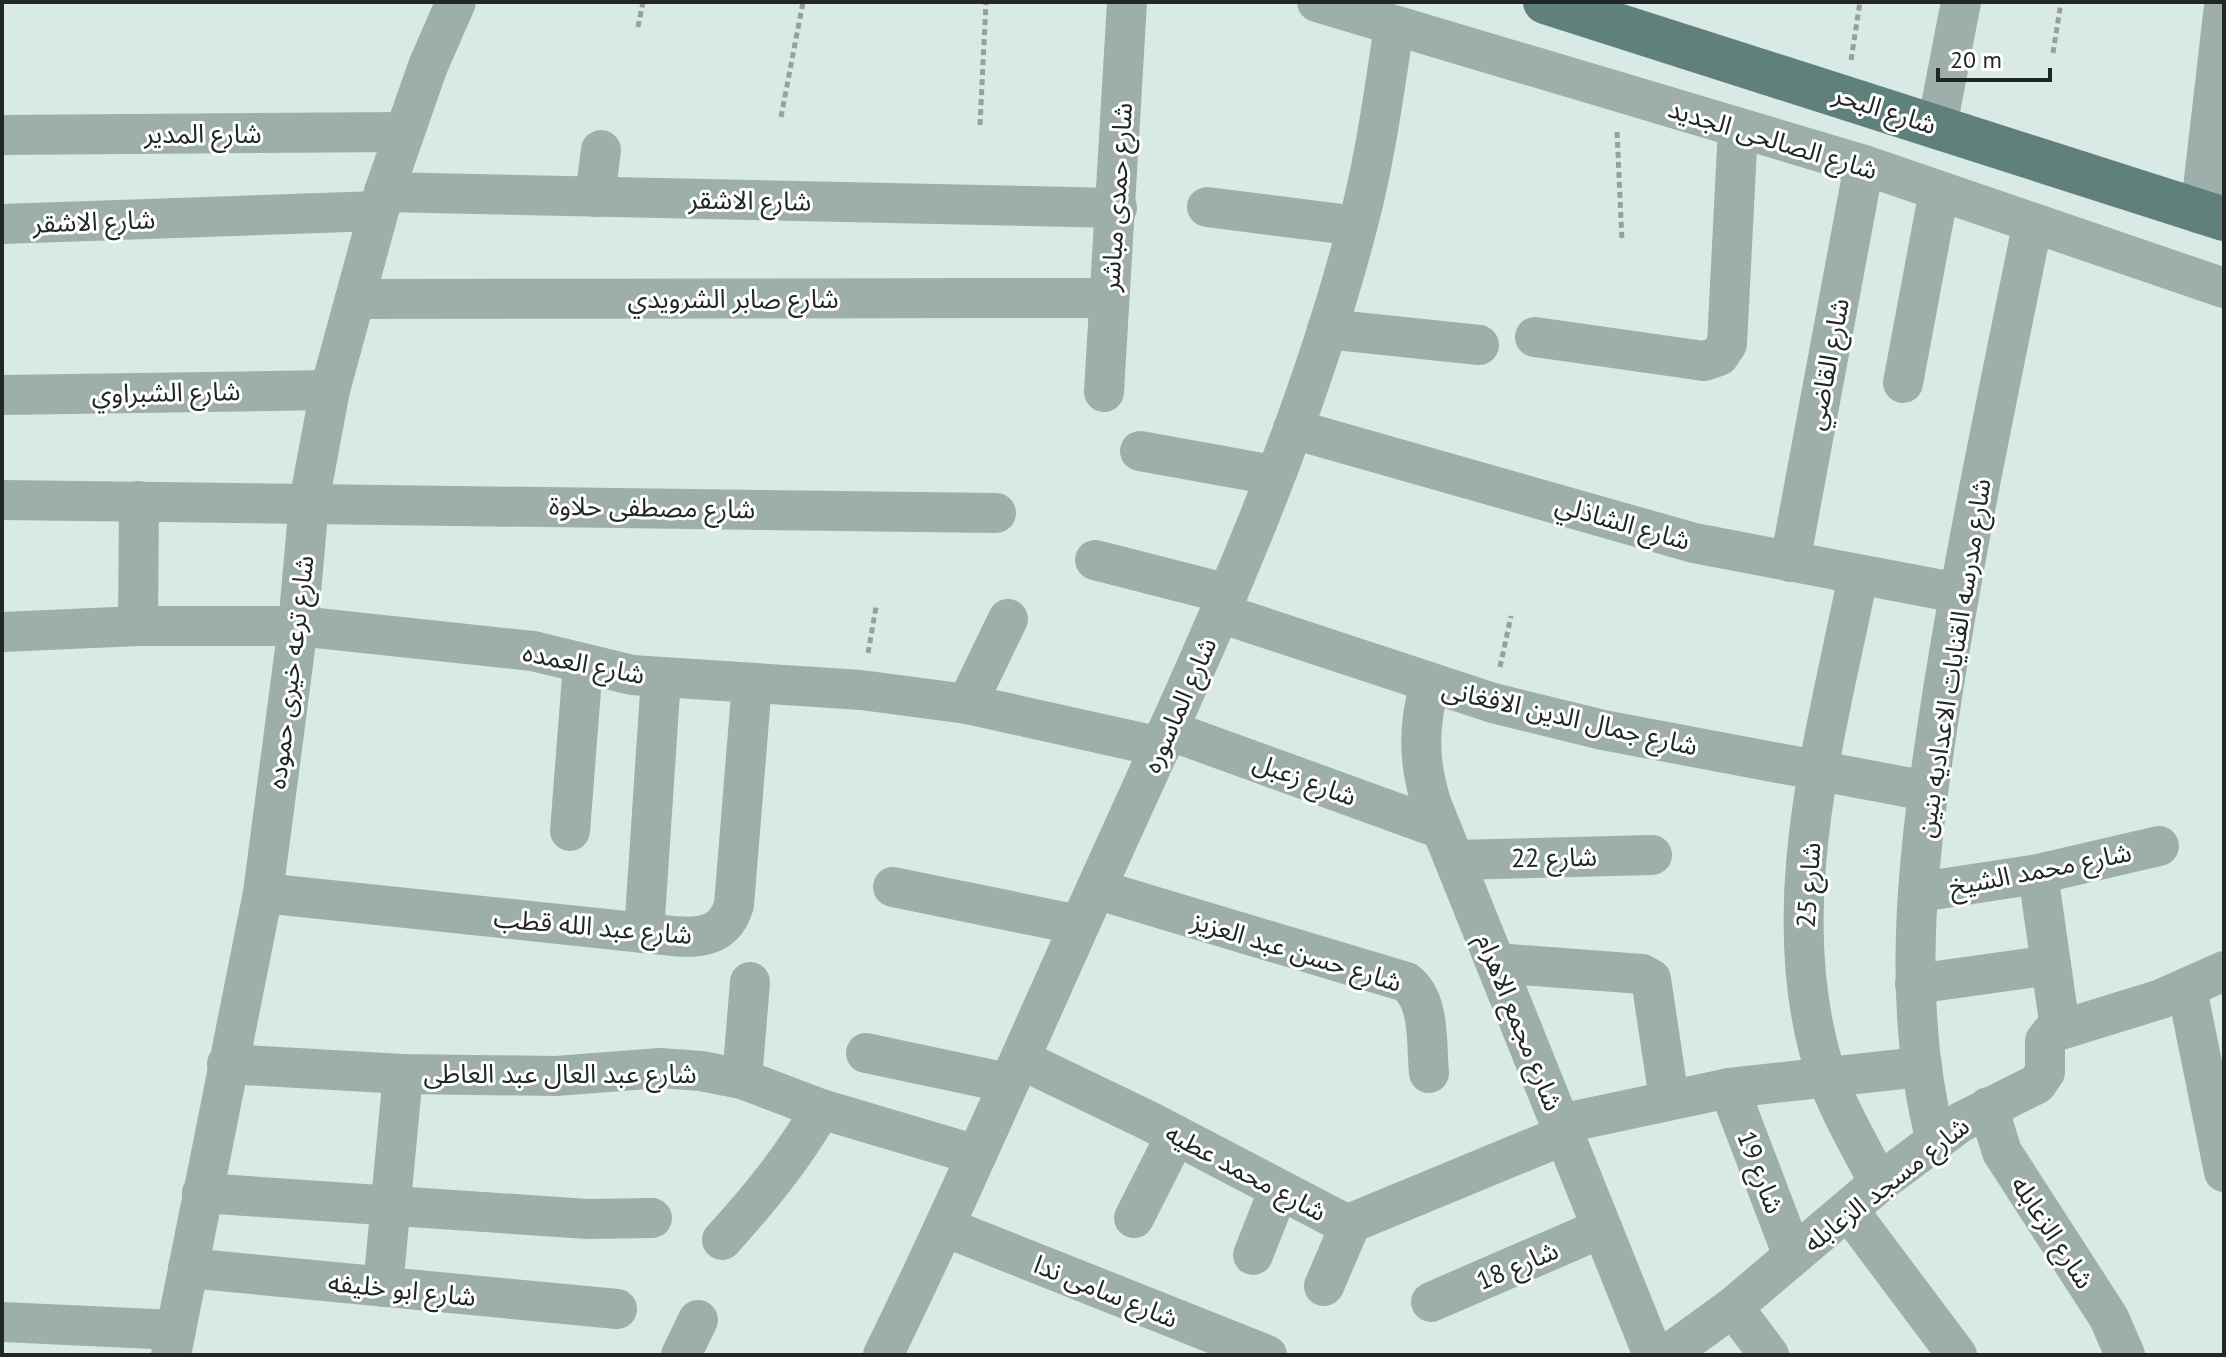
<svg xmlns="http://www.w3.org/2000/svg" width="2226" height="1357" font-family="'PT Sans','Noto Sans Arabic',sans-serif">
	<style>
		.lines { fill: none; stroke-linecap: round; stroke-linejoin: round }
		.path { stroke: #94a19e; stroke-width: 5; stroke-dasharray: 6 4; stroke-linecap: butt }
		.minor { stroke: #9daeab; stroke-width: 40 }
		.major { stroke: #60807b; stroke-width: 44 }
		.labels { text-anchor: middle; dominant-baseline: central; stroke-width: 6; stroke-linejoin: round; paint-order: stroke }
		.street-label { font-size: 26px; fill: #212726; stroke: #fff }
	</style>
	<rect width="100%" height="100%" fill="#d9e9e6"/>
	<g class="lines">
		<!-- path -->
		<g class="path">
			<path d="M638,27L643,2"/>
			<path d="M2053,53L2061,2"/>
			<path d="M1851,60L1860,2"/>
			<path d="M781,117L803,2"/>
			<path d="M980,125L986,2"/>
			<path d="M1617,132L1622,241"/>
			<path d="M868,653L876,607"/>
			<path d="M1500,667L1511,616"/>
		</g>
		<!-- minor -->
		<g class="minor">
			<path d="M1317,2L1864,165L2224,288"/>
			<path d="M1937,126L1961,2"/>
			<path d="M2,135L403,132"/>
			<path d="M384,192L1117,208"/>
			<path d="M595,197L601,150"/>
			<path d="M1207,207L1357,226"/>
			<path d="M2200,214L2224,6"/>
			<path d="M2,224L378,211"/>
			<path d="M356,299L1109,298"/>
			<path d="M1327,329L1479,345"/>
			<path d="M1535,337L1704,361L1719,356L1727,344L1738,128"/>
			<path d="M1903,383L1939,191"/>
			<path d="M1104,392L1127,2"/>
			<path d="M2,395L330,390"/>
			<path d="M1293,429L1694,543L1958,593"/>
			<path d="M1140,451L1273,475"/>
			<path d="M2,500L996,513"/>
			<path d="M1095,560L1228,594"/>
			<path d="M1790,562L1864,165"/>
			<path d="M1858,576C1826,736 1773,913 1826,1074C1839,1111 1861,1148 1879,1183"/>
			<path d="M1220,613L1493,703L1603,730L1927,791"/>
			<path d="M138,626L139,501"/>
			<path d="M2,632L138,626H298L533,651L632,675L861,690L967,704L1161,747"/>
			<path d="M1430,683C1418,726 1418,763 1432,805L1653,1355"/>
			<path d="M967,704L1008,619"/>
			<path d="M1168,730L1441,829"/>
			<path d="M570,831L583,664"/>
			<path d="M1455,860L1652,855"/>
			<path d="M2038,874L2060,1028"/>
			<path d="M893,887L1079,925"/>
			<path d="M1096,889L1406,982C1431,1001 1426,1043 1429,1073"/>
			<path d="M1920,892L2038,874L2159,846"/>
			<path d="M263,893L644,933C680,936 721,948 734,905L752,683"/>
			<path d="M644,933L661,677"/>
			<path d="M1496,963L1642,974L1651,979L1669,1099"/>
			<path d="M1915,984L2051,965"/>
			<path d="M2187,989L2224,1172"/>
			<path d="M866,1053L1008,1083"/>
			<path d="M1020,1059L1149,1121L1340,1221L1351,1223L1564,1135"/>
			<path d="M227,1064L403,1074L556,1076L660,1068L701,1071L742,1079L821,1109L976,1155"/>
			<path d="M742,1079L750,982"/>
			<path d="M1729,1088L1793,1256"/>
			<path d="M1988,1107L2002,1152L2109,1318L2125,1355"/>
			<path d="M1560,1124L1729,1088L1920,1067"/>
			<path d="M1936,1141C1898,994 1920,838 1943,690C1968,534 2001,380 2032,226"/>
			<path d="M202,1193L588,1219L652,1218"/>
			<path d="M1849,1211L1957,1355"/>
			<path d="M1134,1218L1176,1135"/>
			<path d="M945,1227L1267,1355"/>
			<path d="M722,1240C760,1198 793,1158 821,1109"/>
			<path d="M1253,1255L1279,1189"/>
			<path d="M188,1268L617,1309"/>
			<path d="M1324,1286L1351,1223"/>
			<path d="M383,1287L403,1074"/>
			<path d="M1431,1302L1602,1228"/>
			<path d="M1733,1307L1769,1355"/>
			<path d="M2,1322L176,1330"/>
			<path d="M171,1355L263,893L298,626L309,502L330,390L384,192L428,66L456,2"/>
			<path d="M681,1355L698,1320"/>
			<path d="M883,1355C958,1202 1025,1046 1095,891C1196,667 1304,443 1363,204C1377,145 1385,86 1394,27"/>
			<path d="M1667,1355L1733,1307L1879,1183L1961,1122L2037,1084L2045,1072V1041L2051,1033L2161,999L2224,971"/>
		</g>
		<!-- major -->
		<path class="major" d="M1545,2L2224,219"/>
	</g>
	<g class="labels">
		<!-- street labels -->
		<g class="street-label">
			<text transform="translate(1885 109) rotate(18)">شارع البحر</text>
			<text x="203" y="133">شارع المدير</text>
			<text transform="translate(1773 139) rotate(17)">شارع الصالحى الجديد</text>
			<text transform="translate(1116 197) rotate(-86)">شارع حمدى مباشر</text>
			<text transform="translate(750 200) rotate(1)">شارع الاشقر</text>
			<text transform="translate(94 221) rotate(-2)">شارع الاشقر</text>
			<text x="733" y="298">شارع صابر الشرويدي</text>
			<text transform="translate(1827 364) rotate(-79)">شارع القاضي</text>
			<text transform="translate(166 392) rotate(-1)">شارع الشبراوي</text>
			<text transform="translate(652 507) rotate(1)">شارع مصطفى حلاوة</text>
			<text transform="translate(1623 522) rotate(16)">شارع الشاذلي</text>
			<text transform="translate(1953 658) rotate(-81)">شارع مدرسه القنايات الاعداديه بنين</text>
			<text transform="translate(584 663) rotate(11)">شارع العمده</text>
			<text transform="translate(290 672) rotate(-83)">شارع ترعه خيرى حموده</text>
			<text transform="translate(1179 705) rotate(-66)">شارع الماسوره</text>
			<text transform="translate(1570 717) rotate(13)">شارع جمال الدين الافغانى</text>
			<text transform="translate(1305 779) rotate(20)">شارع زعبل</text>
			<text transform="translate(1554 857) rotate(-1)">شارع 22</text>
			<text transform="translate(2040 869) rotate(-11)">شارع محمد الشيخ</text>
			<text transform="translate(1808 885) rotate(-86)">شارع 25</text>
			<text transform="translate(593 926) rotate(5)">شارع عبد الله قطب</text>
			<text transform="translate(1297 951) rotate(17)">شارع حسن عبد العزيز</text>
			<text transform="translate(1520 1022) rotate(68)">شارع مجمع الاهرام</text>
			<text x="560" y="1073">شارع عبد العال عبد العاطى</text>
			<text transform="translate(1246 1172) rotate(28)">شارع محمد عطيه</text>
			<text transform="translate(1761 1172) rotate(69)">شارع 19</text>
			<text transform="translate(1886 1184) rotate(-38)">شارع مسجد الزعابله</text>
			<text transform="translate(2053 1232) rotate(57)">شارع الزعابله</text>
			<text transform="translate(1517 1265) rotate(-23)">شارع 18</text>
			<text transform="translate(402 1289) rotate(6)">شارع ابو خليفه</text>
			<text transform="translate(1106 1291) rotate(22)">شارع سامى ندا</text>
		</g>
	</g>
	<!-- border -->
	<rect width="2226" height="1357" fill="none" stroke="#212726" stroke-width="8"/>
	<!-- scale -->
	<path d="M1938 68v12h112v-12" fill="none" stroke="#212726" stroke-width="4"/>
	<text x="1950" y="68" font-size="24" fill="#212726" stroke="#ffffff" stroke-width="6" paint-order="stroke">20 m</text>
</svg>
